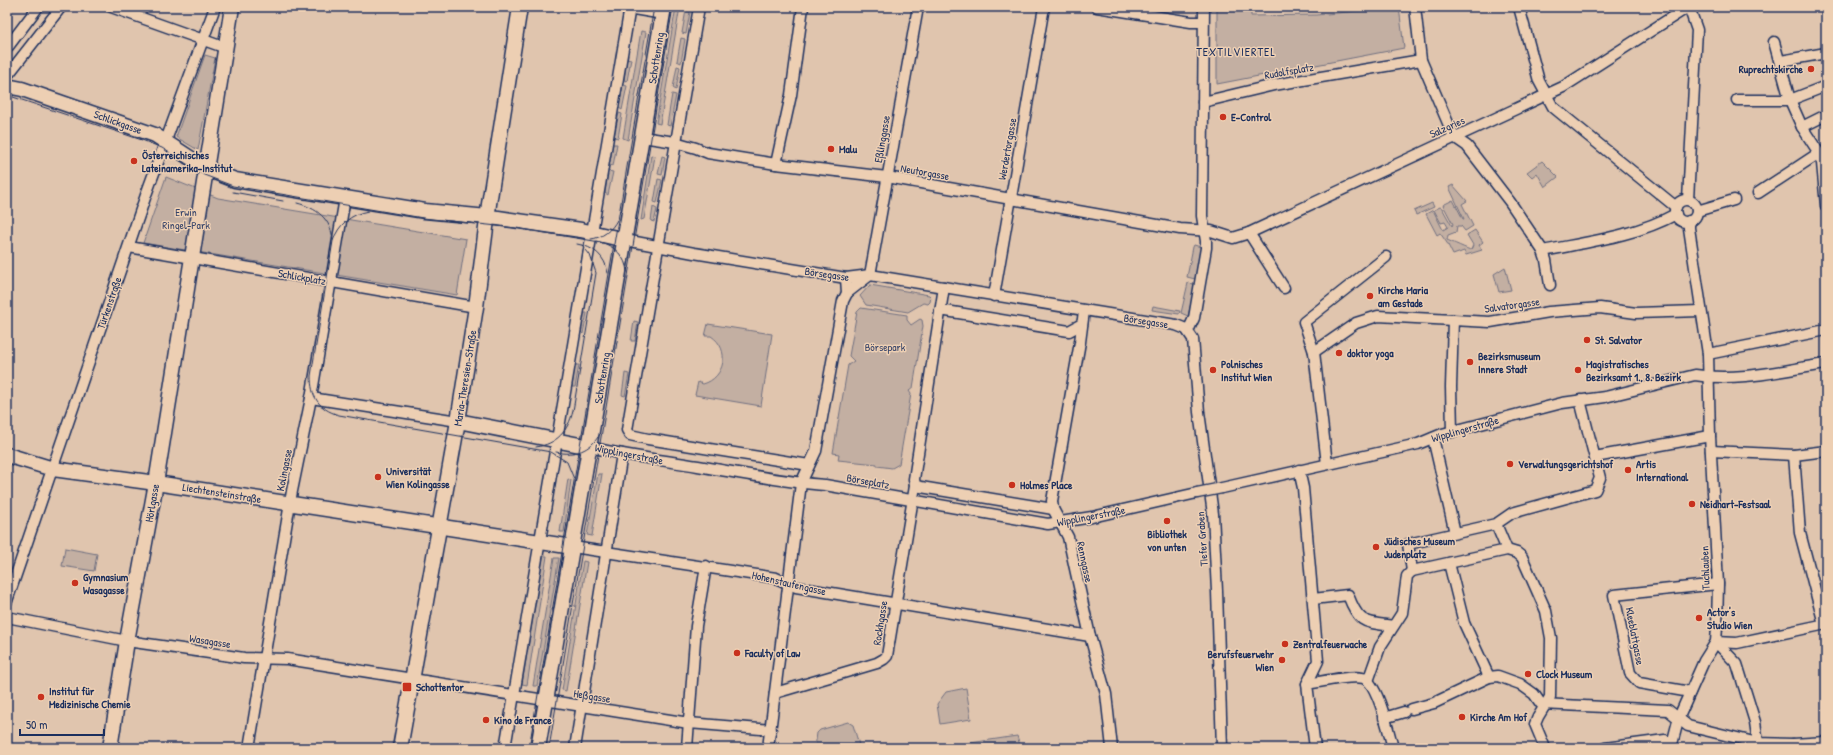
<svg xmlns="http://www.w3.org/2000/svg" width="1833" height="755" font-family="'Patrick Hand',sans-serif">
	<style>
		.green { fill: #c3afa2; stroke: #6f6f80 }
		.lines { fill: none; stroke-linecap: round; stroke-linejoin: round }
		.street-casing { stroke: #1b2f5e; stroke-width: 13 }
		.secondary-casing { stroke: #1b2f5e; stroke-width: 17 }
		.street { stroke: #edcfb3; stroke-width: 10 }
		.secondary { stroke: #edcfb3; stroke-width: 14 }
		.tram { stroke: #1b2f5e; stroke-width: 1 }
		.street-bridge-casing { stroke: #1b2f5e; stroke-width: 13; stroke-linecap: butt }
		.street-bridge { stroke: #edcfb3; stroke-width: 10 }
		.poi-dot { fill: #c8321e; stroke: #edcfb3; stroke-width: 1.5 }
		.labels { text-anchor: middle; dominant-baseline: central; stroke-width: 3; stroke-linejoin: round; paint-order: stroke }
		.street-label { font-size: 11px; fill: #1b2f5e; stroke: #edcfb3 }
		.poi-label { font-size: 11px; font-weight: bold; fill: #1b2f5e; stroke: #edcfb3; text-anchor: start }
		.park-label { font-size: 11px; fill: #344268; stroke: #edcfb3 }
		.neighbourhood-label { font-size: 12px; letter-spacing: 1px; fill: #1b2f5e; stroke: #edcfb3 }
	</style>
	<rect width="100%" height="100%" fill="#e0c5ae"/>
	<filter id="ink" filterUnits="userSpaceOnUse"><feTurbulence type="fractalNoise" baseFrequency=".025" numOctaves="2"/><feDisplacementMap in="SourceGraphic" scale="8" xChannelSelector="R" yChannelSelector="G"/><feConvolveMatrix kernelMatrix="1 2 1 2 8 2 1 2 1" color-interpolation-filters="sRGB"/></filter>
	<g filter="url(#ink)">
		<!-- green -->
		<g class="green">
			<path d="M676,7H680L660,124L656,123Z"/>
			<path d="M1217,7H1251V16L1316,15L1399,7L1404,48L1217,84Z"/>
			<path d="M686,10L690,12L686,34L682,33Z"/>
			<path d="M641,31L646,32L628,140L623,138Z"/>
			<path d="M681,38L685,39L681,63L677,61Z"/>
			<path d="M205,55L215,58L198,150L176,137Z"/>
			<path d="M627,58L631,59L627,81L624,80Z"/>
			<path d="M677,66L680,67L676,90L673,88Z"/>
			<path d="M623,85L627,86L622,110L619,108Z"/>
			<path d="M672,94L676,95L670,126L667,125Z"/>
			<path d="M619,113L622,114L618,138L614,137Z"/>
			<path d="M613,144H617L613,166L609,165Z"/>
			<path d="M651,155L655,156L644,219L641,220Z"/>
			<path d="M662,156L665,157L662,175L658,174Z"/>
			<path d="M1542,161L1558,177L1545,187L1537,173L1532,177L1527,172Z"/>
			<path d="M608,171L613,172L608,195L605,193Z"/>
			<path d="M166,177L218,198L466,239L457,295L143,243Z"/>
			<path d="M658,179L662,180L657,203L654,202Z"/>
			<path d="M1453,185L1467,201L1462,204L1473,226L1465,231L1461,226H1457L1456,232L1448,235L1447,240C1450,241 1469,250 1471,250L1473,245L1467,235L1475,230L1483,242L1479,245L1482,250L1466,255L1464,251L1453,255L1447,243L1440,233L1437,235L1426,214L1433,210L1443,230L1448,227L1445,222L1441,223L1434,210L1440,207L1442,208L1452,226L1453,224L1443,205L1453,200L1463,219H1464L1449,187Z"/>
			<path d="M1432,203L1434,207L1416,215L1414,211Z"/>
			<path d="M653,207L657,209L654,222L651,221Z"/>
			<path d="M1194,245L1201,247L1195,279L1187,277L1193,247Z"/>
			<path d="M1505,267L1511,290L1499,292L1494,274Z"/>
			<path d="M1188,283L1194,284L1195,286L1188,316L1181,313Z"/>
			<path d="M870,285L929,295L931,297L930,302L928,304L923,303L908,312L866,305L860,296Z"/>
			<path d="M1153,306L1180,311L1179,314L1152,310Z"/>
			<path d="M861,308L907,315V320L911,325L920,319L922,320L923,326L913,388L909,391L911,394L899,464L892,468L877,466V464L838,460L839,454L833,453L848,365L854,361L849,356L857,312Z"/>
			<path d="M584,313H587L583,334L581,332Z"/>
			<path d="M634,321L638,322L635,341H631Z"/>
			<path d="M708,324L772,334L761,406L695,395L698,382L703,384C725,378 731,349 711,336H705Z"/>
			<path d="M575,365H579L575,387H572Z"/>
			<path d="M625,373L629,374L625,396L622,395Z"/>
			<path d="M598,474H602L592,536L587,535Z"/>
			<path d="M568,479L571,480L564,532H560Z"/>
			<path d="M65,548L97,554L94,571L62,566Z"/>
			<path d="M543,556H547L527,685L522,684Z"/>
			<path d="M554,558H559L537,686H533Z"/>
			<path d="M583,561L587,562L566,691L562,690Z"/>
			<path d="M966,688L971,719L940,724L937,704L946,692Z"/>
			<path d="M848,722L853,725L860,748H815L817,733L820,730Z"/>
			<path d="M1017,736L1021,748H963L970,743Z"/>
		</g>
		<g class="lines">
			<defs>
				<g id="street">
					<path d="M111,7L226,48"/>
					<path d="M622,7L663,14"/>
					<path d="M699,7L627,430L630,435L648,439L809,465"/>
					<path d="M1097,7L1191,22H1203"/>
					<path d="M1415,7L1421,60L1454,137L1467,146L1510,202L1543,251L1546,260L1550,285"/>
					<path d="M1519,7L1539,81L1553,107L1676,207"/>
					<path d="M1774,42L1790,100L1802,127L1819,153L1822,163L1826,206"/>
					<path d="M7,48L38,7"/>
					<path d="M1781,61L1826,53"/>
					<path d="M7,76L61,7"/>
					<path d="M1737,100H1790L1826,86"/>
					<path d="M1203,102L1274,85L1421,60"/>
					<path d="M1802,127L1826,115"/>
					<path d="M642,137L675,142L696,148L708,153L776,164L887,177L1180,229L1211,231L1233,238L1249,233L1563,87L1688,7"/>
					<path d="M776,164L791,95L803,7"/>
					<path d="M1758,193L1819,153"/>
					<path d="M1688,200L1697,30L1689,7"/>
					<circle cx="1686" cy="211" r="11"/>
					<path d="M1697,211L1734,200"/>
					<path d="M1249,233L1284,288"/>
					<path d="M625,240L694,253L846,278L870,275L1176,325L1186,329L1193,339L1199,412L1213,514L1217,591L1222,748"/>
					<path d="M129,247L476,307"/>
					<path d="M1543,251C1587,242 1636,236 1676,214"/>
					<path d="M847,293L870,275L918,7"/>
					<path d="M994,296L1044,7"/>
					<path d="M940,310L1069,331L1082,324"/>
					<path d="M1084,311L1080,342L1052,501L1053,509L1068,537L1090,636L1106,694L1112,748"/>
					<path d="M1188,331L1194,318L1206,248V241L1202,216L1204,7"/>
					<path d="M1314,352L1356,323L1378,316L1490,322L1549,312L1600,308L1636,313L1700,311"/>
					<path d="M1708,354L1826,330"/>
					<path d="M311,398L458,421"/>
					<path d="M1452,432L1451,387L1453,320"/>
					<path d="M1433,438L1455,533"/>
					<path d="M590,447C626,456 662,460 698,466C740,473 782,482 825,485L1048,524L1092,517L1197,493"/>
					<path d="M1711,451L1794,455L1826,451"/>
					<path d="M1794,455L1800,533L1824,624"/>
					<path d="M1595,457L1710,436"/>
					<path d="M1327,464L1314,352L1304,322L1386,257"/>
					<path d="M1299,470L1303,488L1318,661L1307,684"/>
					<path d="M915,486L1053,509"/>
					<path d="M1222,488L1418,444L1442,434L1562,403L1605,397L1695,375C1738,382 1783,370 1826,364"/>
					<path d="M1496,524L1512,513L1595,490L1600,478L1580,400"/>
					<path d="M573,547L776,578L796,587L1090,636"/>
					<path d="M1507,550L1496,524L1408,544L1412,571L1507,550L1517,553L1522,557L1546,611L1551,638L1550,697L1538,717L1535,724L1545,748"/>
					<path d="M1449,563L1464,623L1489,677"/>
					<path d="M1313,599L1348,595C1359,624 1364,622 1393,626"/>
					<path d="M7,601L147,192L215,7"/>
					<path d="M7,617L127,641L244,658L287,659L689,723L771,730"/>
					<path d="M1716,642L1737,664L1755,722L1758,743"/>
					<path d="M1716,642L1737,643L1826,624"/>
					<path d="M1368,681L1380,647L1402,613L1407,576L1412,571"/>
					<path d="M1690,692L1639,683L1630,673L1614,595L1718,584"/>
					<path d="M775,693L877,663L884,659L887,656L915,486L914,479L944,287"/>
					<path d="M1412,709L1434,703L1489,677L1498,676L1520,684L1534,694L1541,704L1668,710L1688,726L1758,743L1793,744L1801,748"/>
					<path d="M1384,718L1404,712"/>
					<path d="M1793,744L1826,742"/>
					<path d="M249,748L292,491L311,398L345,198"/>
					<path d="M505,748L630,7"/>
					<path d="M575,748L622,454"/>
					<path d="M687,748L696,626L706,566"/>
					<path d="M768,748L801,483L816,451L843,301L847,293L846,278"/>
					<path d="M1315,748L1307,684C1321,682 1350,675 1363,678C1378,682 1389,734 1393,748"/>
					<path d="M1605,748L1665,740"/>
					<path d="M1671,748L1679,717L1704,661L1716,642L1717,627L1718,584L1710,436L1708,354L1689,228V221"/>
				</g>
				<g id="secondary">
					<path d="M7,86L22,89L155,135L207,169L235,180L425,211L498,218L581,230L625,240"/>
					<path d="M458,421L590,447"/>
					<path d="M7,455L53,469L156,483L573,547"/>
					<path d="M110,748L127,641L156,483L232,7"/>
					<path d="M400,748L458,421L476,307L489,204L520,7"/>
					<path d="M538,748L664,7"/>
				</g>
			</defs>
			<!-- street casing -->
			<use href="#street" class="street-casing"/>
			<!-- secondary casing -->
			<use href="#secondary" class="secondary-casing"/>
			<!-- street -->
			<use href="#street" class="street"/>
			<!-- secondary -->
			<use href="#secondary" class="secondary"/>
			<!-- tram -->
			<g class="tram">
				<path d="M7,95L142,140L162,148L204,175L233,186L423,218L516,228L600,242C615,246 626,257 627,272"/>
				<path d="M233,192L283,201"/>
				<path d="M297,203C317,208 331,219 333,240"/>
				<path d="M368,211C351,214 338,225 333,241L311,376C311,396 318,409 339,415L551,452L567,462L574,479"/>
				<path d="M591,239C602,238 612,230 617,220"/>
				<path d="M577,244C594,247 605,256 608,273"/>
				<path d="M536,447C557,444 568,431 573,411L596,273L590,255L582,245"/>
				<path d="M556,452C575,456 590,451 600,434"/>
				<path d="M529,748L654,7"/>
				<path d="M549,748L673,7"/>
			</g>
			<defs>
				<path id="street-bridge" d="M1197,493L1222,488"/>
			</defs>
			<!-- street-bridge casing -->
			<use href="#street-bridge" class="street-bridge-casing"/>
			<!-- street-bridge -->
			<use href="#street-bridge" class="street-bridge"/>
		</g>
	</g>
	<!-- markers -->
	<g class="poi-dot">
		<circle cx="1811" cy="69" r="4"/>
		<circle cx="1223" cy="117" r="4"/>
		<circle cx="831" cy="149" r="4"/>
		<circle cx="134" cy="161" r="4"/>
		<circle cx="1370" cy="296" r="4"/>
		<circle cx="1587" cy="340" r="4"/>
		<circle cx="1339" cy="353" r="4"/>
		<circle cx="1470" cy="362" r="4"/>
		<circle cx="1213" cy="370" r="4"/>
		<circle cx="1578" cy="370" r="4"/>
		<circle cx="1510" cy="464" r="4"/>
		<circle cx="1628" cy="470" r="4"/>
		<circle cx="378" cy="477" r="4"/>
		<circle cx="1012" cy="485" r="4"/>
		<circle cx="1692" cy="504" r="4"/>
		<circle cx="1167" cy="521" r="4"/>
		<circle cx="1376" cy="547" r="4"/>
		<circle cx="75" cy="583" r="4"/>
		<circle cx="1699" cy="618" r="4"/>
		<circle cx="1285" cy="644" r="4"/>
		<circle cx="737" cy="653" r="4"/>
		<circle cx="1282" cy="660" r="4"/>
		<circle cx="1528" cy="674" r="4"/>
		<rect x="402" y="682" width="10" height="10" rx="2"/>
		<circle cx="41" cy="697" r="4"/>
		<circle cx="1462" cy="717" r="4"/>
		<circle cx="486" cy="720" r="4"/>
	</g>
	<g class="labels">
		<!-- street labels -->
		<g class="street-label">
			<text transform="translate(656 58) rotate(-81)">Schottenring</text>
			<text transform="translate(1289 71) rotate(-10)">Rudolfsplatz</text>
			<text transform="translate(118 122) rotate(20)">Schlickgasse</text>
			<text transform="translate(1447 127) rotate(-24)">Salzgries</text>
			<text transform="translate(882 139) rotate(-80)">Eßlinggasse</text>
			<text transform="translate(1007 149) rotate(-80)">Werdertorgasse</text>
			<text transform="translate(925 172) rotate(10)">Neutorgasse</text>
			<text transform="translate(827 274) rotate(8)">Börsegasse</text>
			<text transform="translate(302 277) rotate(10)">Schlickplatz</text>
			<text transform="translate(109 303) rotate(-71)">Türkenstraße</text>
			<text transform="translate(1512 305) rotate(-8)">Salvatorgasse</text>
			<text transform="translate(1146 321) rotate(9)">Börsegasse</text>
			<text transform="translate(465 378) rotate(-81)">Maria-Theresien-Straße</text>
			<text transform="translate(602 378) rotate(-81)">Schottenring</text>
			<text transform="translate(1465 429) rotate(-16)">Wipplingerstraße</text>
			<text transform="translate(629 454) rotate(11)">Wipplingerstraße</text>
			<text transform="translate(284 470) rotate(-79)">Kolingasse</text>
			<text transform="translate(868 481) rotate(10)">Börseplatz</text>
			<text transform="translate(222 493) rotate(9)">Liechtensteinstraße</text>
			<text transform="translate(152 503) rotate(-80)">Hörlgasse</text>
			<text transform="translate(1091 516) rotate(-11)">Wipplingerstraße</text>
			<text transform="translate(1202 539) rotate(-94)">Tiefer Graben</text>
			<text transform="translate(1085 562) rotate(78)">Renngasse</text>
			<text transform="translate(1705 568) rotate(-92)">Tuchlauben</text>
			<text transform="translate(789 583) rotate(13)">Hohenstaufengasse</text>
			<text transform="translate(880 623) rotate(-81)">Rockhgasse</text>
			<text transform="translate(1635 636) rotate(79)">Kleeblattgasse</text>
			<text transform="translate(210 641) rotate(9)">Wasagasse</text>
			<text transform="translate(592 696) rotate(9)">Heßgasse</text>
		</g>
		<!-- poi labels -->
		<g class="poi-label">
			<text x="1803" y="69" text-anchor="end">Ruprechtskirche</text>
			<text x="1231" y="117">E-Control</text>
			<text x="839" y="149">Malu</text>
			<text x="142" y="155">Österreichisches<tspan x="142" dy="13">Lateinamerika-Institut</tspan></text>
			<text x="1378" y="290">Kirche Maria<tspan x="1378" dy="13">am Gestade</tspan></text>
			<text x="1595" y="340">St. Salvator</text>
			<text x="1347" y="353">doktor yoga</text>
			<text x="1478" y="356">Bezirksmuseum<tspan x="1478" dy="13">Innere Stadt</tspan></text>
			<text x="1221" y="364">Polnisches<tspan x="1221" dy="13">Institut Wien</tspan></text>
			<text x="1586" y="364">Magistratisches<tspan x="1586" dy="13">Bezirksamt 1., 8. Bezirk</tspan></text>
			<text x="1518" y="464">Verwaltungsgerichtshof</text>
			<text x="1636" y="464">Artis<tspan x="1636" dy="13">International</tspan></text>
			<text x="386" y="471">Universität<tspan x="386" dy="13">Wien Kolingasse</tspan></text>
			<text x="1020" y="485">Holmes Place</text>
			<text x="1700" y="504">Neidhart-Festsaal</text>
			<text x="1167" y="534" text-anchor="middle">Bibliothek<tspan x="1167" dy="13">von unten</tspan></text>
			<text x="1384" y="541">Jüdisches Museum<tspan x="1384" dy="13">Judenplatz</tspan></text>
			<text x="83" y="577">Gymnasium<tspan x="83" dy="13">Wasagasse</tspan></text>
			<text x="1707" y="612">Actor's<tspan x="1707" dy="13">Studio Wien</tspan></text>
			<text x="1293" y="644">Zentralfeuerwache</text>
			<text x="745" y="653">Faculty of Law</text>
			<text x="1274" y="654" text-anchor="end">Berufsfeuerwehr<tspan x="1274" dy="13">Wien</tspan></text>
			<text x="1536" y="674">Clock Museum</text>
			<text x="416" y="687">Schottentor</text>
			<text x="49" y="691">Institut für<tspan x="49" dy="13">Medizinische Chemie</tspan></text>
			<text x="1470" y="717">Kirche Am Hof</text>
			<text x="494" y="720">Kino de France</text>
		</g>
		<!-- park labels -->
		<g class="park-label">
			<text x="186" y="212">Erwin<tspan x="186" dy="13">Ringel-Park</tspan></text>
			<text x="885" y="347">Börsepark</text>
		</g>
		<!-- neighbourhood labels -->
		<g class="neighbourhood-label">
			<text x="1236" y="51">TEXTILVIERTEL</text>
		</g>
	</g>
	<!-- margin -->
	<rect width="1833" height="755" fill="none" stroke="#edcfb3" stroke-width="24"/>
	<rect x="12" y="12" width="1809" height="731" fill="none" stroke="#1b2f5e" stroke-width="1.5" filter="url(#ink)"/>
	<!-- scale -->
	<path d="M20 729v6h84v-6" fill="none" stroke="#1b2f5e" stroke-width="2"/>
	<text x="26" y="729" font-size="12" fill="#1b2f5e" stroke="#edcfb3" stroke-width="3" paint-order="stroke">50 m</text>
</svg>
